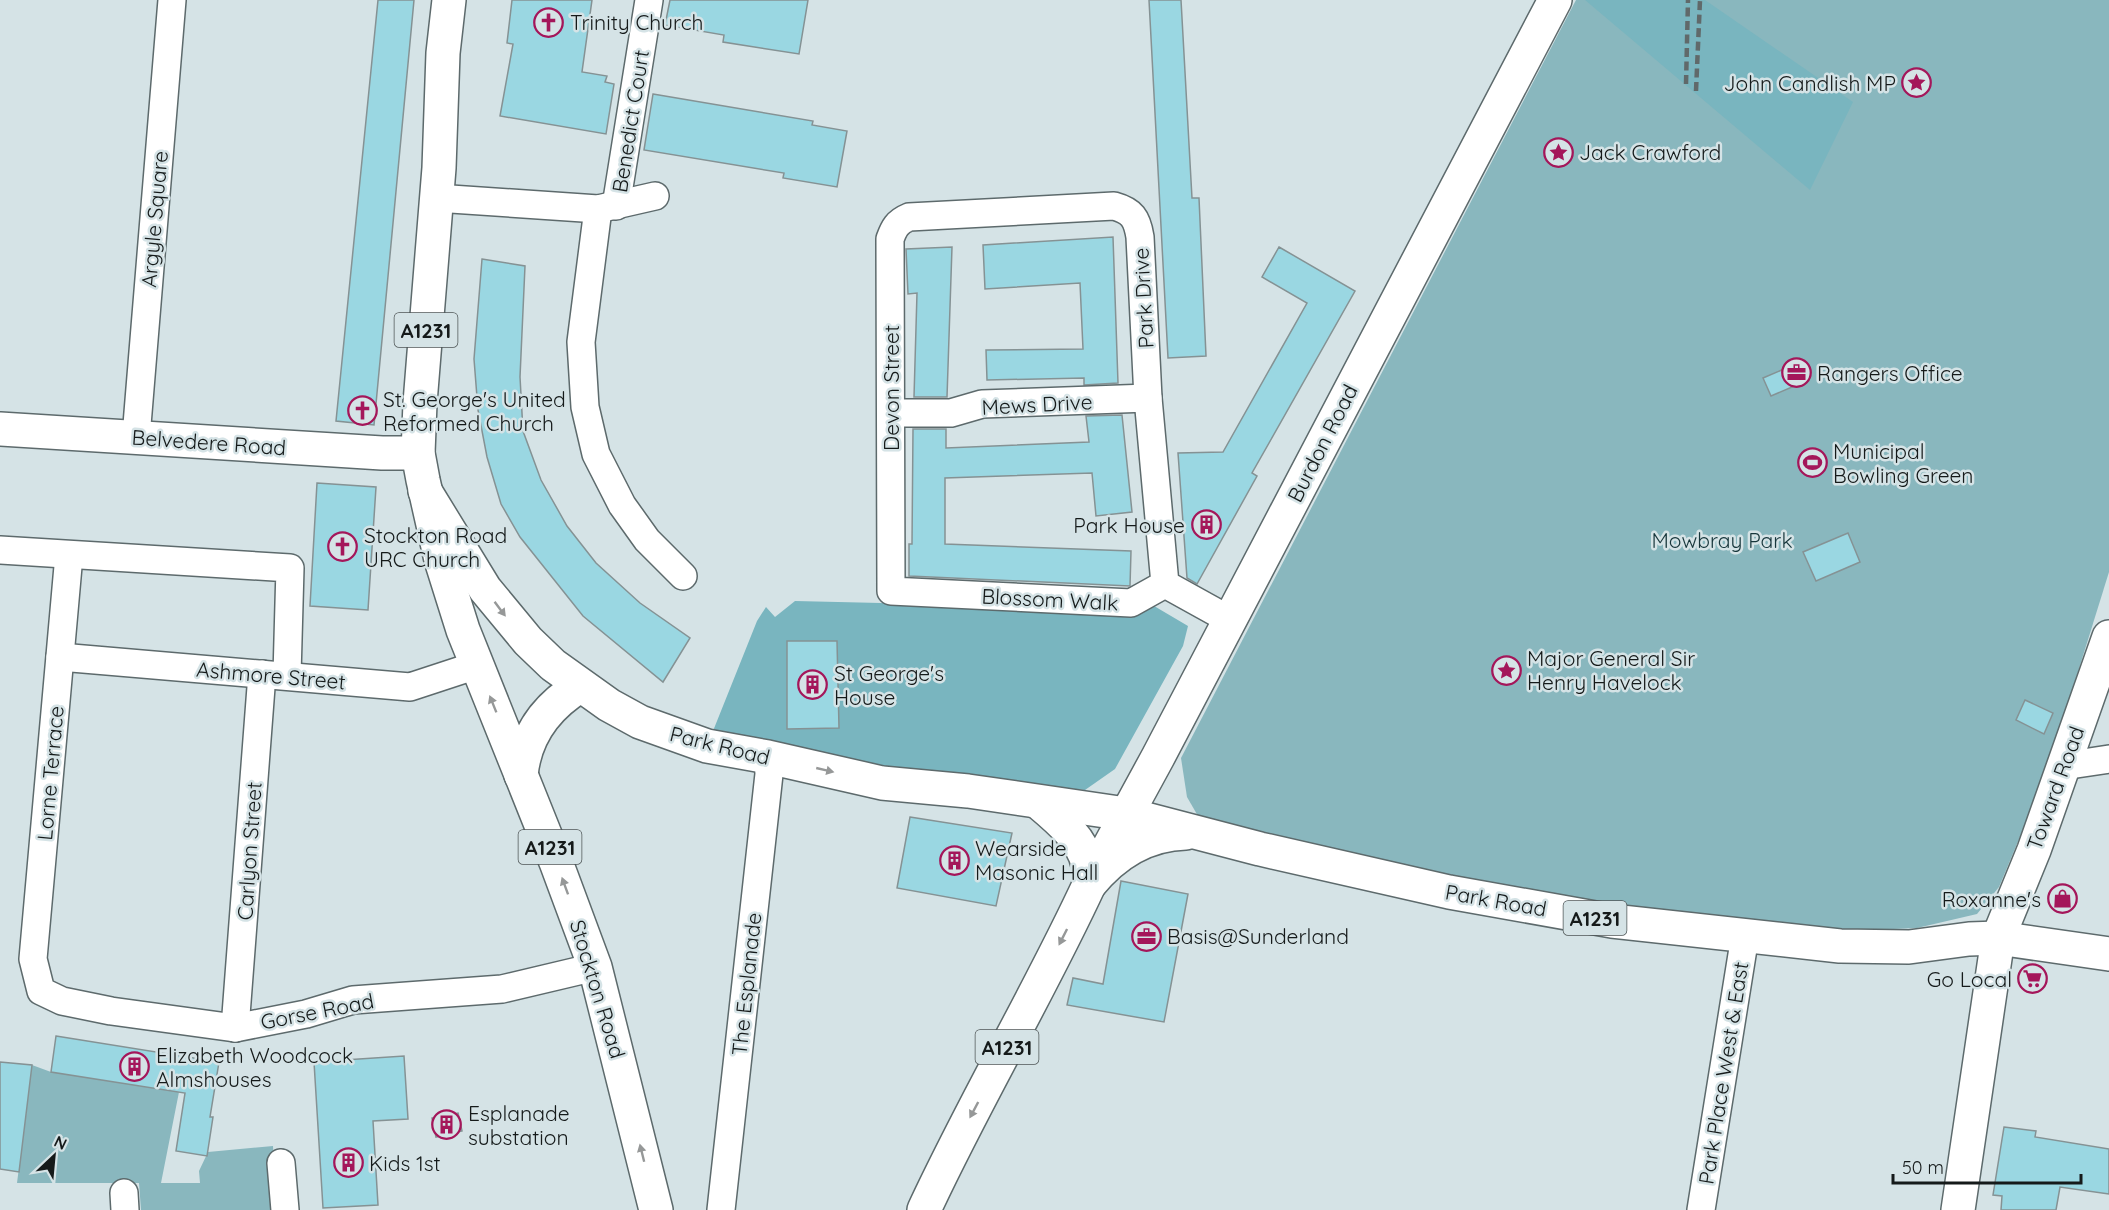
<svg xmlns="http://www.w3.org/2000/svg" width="2109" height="1210" font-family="Quicksand,sans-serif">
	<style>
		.green { fill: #89b7be }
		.forest { fill: #79b5bf }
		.building { fill: #9ad7e2; stroke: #859294; stroke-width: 1.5 }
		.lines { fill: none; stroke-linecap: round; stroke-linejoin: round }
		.street-casing { stroke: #5d6a6c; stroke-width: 30 }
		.secondary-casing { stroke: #5d6a6c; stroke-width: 36 }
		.highway-casing { stroke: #5d6a6c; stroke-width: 36 }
		.street { stroke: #fff; stroke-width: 27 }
		.secondary { stroke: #fff; stroke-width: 33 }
		.highway { stroke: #fff; stroke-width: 33 }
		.rail { stroke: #60696a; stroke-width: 4.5; stroke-dasharray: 9 4.5; stroke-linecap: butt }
		.oneway { fill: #969898 }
		.labels { text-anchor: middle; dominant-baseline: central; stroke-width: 5; stroke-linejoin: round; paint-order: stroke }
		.shield { fill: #d5e3e6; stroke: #4f5657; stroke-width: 1.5 }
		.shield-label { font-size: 20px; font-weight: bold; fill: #151a1a }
		.poi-label { font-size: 21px; fill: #151a1a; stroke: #d5e3e6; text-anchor: start }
		.street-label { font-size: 21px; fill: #151a1a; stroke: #d5e3e6 }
		.park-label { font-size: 21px; fill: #17363b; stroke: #d5e3e6 }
	</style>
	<rect width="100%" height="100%" fill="#d5e3e6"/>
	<!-- green -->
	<g class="green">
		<path d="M1576,0H2109V572L2077,675L2034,803L1999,887L1977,914L1917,928L1800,933L1460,888L1202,823L1187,797L1181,758Z"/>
		<path d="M32,1065L51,1072L179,1092L161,1183H200L199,1171L208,1152L273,1146L276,1210H141L139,1183H17Z"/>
	</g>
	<!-- forest -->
	<g class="forest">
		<path d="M1585,0H1705L1853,102L1810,190Z"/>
		<path d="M795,601L881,603L1130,617L1149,603L1188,626L1183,646L1115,769L1085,790L907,773L711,736L757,621L766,607L775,617Z"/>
	</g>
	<!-- building -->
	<g class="building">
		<path d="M378,0H414L374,425L336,421Z"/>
		<path d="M512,0H592L582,72L607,76L605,82L614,84L606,134L500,116L513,44L507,43Z"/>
		<path d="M670,0H808L799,54L723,42L724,35L665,25Z"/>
		<path d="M1149,0H1181L1192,198H1199L1206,356L1168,358Z"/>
		<path d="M653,94L813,121L812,125L847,131L837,187L783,178L784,173L644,150Z"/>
		<path d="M1113,237L1118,383L1084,385V378L987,380L986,350L1083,349L1080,283L985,289L983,245Z"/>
		<path d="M952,247L947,397H914L917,293L908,294L906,249Z"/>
		<path d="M1279,247L1355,291L1252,473L1257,476L1197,584L1187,578L1178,453L1223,452L1307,303L1262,277Z"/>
		<path d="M482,259L525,266L520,377L523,431L541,480L567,526L596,563L640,603L690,638L663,682L583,616L520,537L501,504L487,457L478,410L474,359Z"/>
		<path d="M1798,363L1806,381L1771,396L1763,378Z"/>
		<path d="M1122,415L1132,512L1096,516L1092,473L945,478V544L1131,551L1130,586L909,576V544H912L913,429H946V448L1089,442L1086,416Z"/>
		<path d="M317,483L376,487L368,610L310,606Z"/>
		<path d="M1848,533L1860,562L1816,581L1803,552Z"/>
		<path d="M787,641H837L839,728L787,729Z"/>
		<path d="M2025,700L2053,713L2044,734L2016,720Z"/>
		<path d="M910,817L1012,833L996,906L897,888Z"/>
		<path d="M1121,881L1188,894L1164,1022L1067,1005L1073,978L1103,984Z"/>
		<path d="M56,1036L219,1062L210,1117H213L207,1156L176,1151L185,1093L51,1072Z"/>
		<path d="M404,1056L408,1119L373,1121L378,1205L323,1208L314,1062Z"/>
		<path d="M0,1062L32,1065L19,1172L0,1169Z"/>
		<path d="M458,1113L462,1131L436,1137L432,1118Z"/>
		<path d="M2004,1127L2036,1131L2035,1137L2109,1149V1194L2060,1187L2056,1210H2001L2002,1196L1993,1195Z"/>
	</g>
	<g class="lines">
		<defs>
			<g id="street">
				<path d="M436,198L598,209L655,196"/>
				<path d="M616,206L649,0"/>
				<path d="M598,209L581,342L585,407L596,454L622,505L647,540L683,576"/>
				<path d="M891,413H951L982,404L1148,398"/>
				<path d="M136,437L172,0"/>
				<path d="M0,550L290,568L287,675"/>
				<path d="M69,555L33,959L41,991L62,1001L111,1011L235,1028L306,1014L353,1000L502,989L595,967"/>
				<path d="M1165,584L1148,398L1140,237C1137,218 1132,211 1114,206L909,217C897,222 894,228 890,239L891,591L1131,603L1165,584L1230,620"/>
				<path d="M60,657L410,687L477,665"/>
				<path d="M2063,766L2109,759"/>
				<path d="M235,1028L262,674"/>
				<path d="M281,1163L285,1210"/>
				<path d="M124,1193L125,1210"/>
				<path d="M721,1210L769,774L768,757"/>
				<path d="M1701,1210L1745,936"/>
			</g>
			<g id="secondary">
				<path d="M0,429L382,453H418"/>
				<path d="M1091,880L1158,757L1555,0"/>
				<path d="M1958,1210L1998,938L2034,850L2109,637"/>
			</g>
			<g id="highway">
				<path d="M449,0L443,53L439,168L420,403L418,453L423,480L441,560L463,630L556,862L595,967L656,1210"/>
				<path d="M425,491L485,589L528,641L553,665L609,705L640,722L707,746L768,757L882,783L968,791L1126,814L1260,849L1449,892L1612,921L1840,946L1909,947L1969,939L1998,938L2109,954"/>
				<path d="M521,775C525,735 547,706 580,686"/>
				<path d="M1089,885C1114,854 1146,834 1186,833"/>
				<path d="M924,1210C975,1100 1038,995 1089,885C1089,879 1090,871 1088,865C1083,839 1057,818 1038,802"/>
			</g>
		</defs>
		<!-- street casing -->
		<use href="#street" class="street-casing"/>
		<!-- secondary casing -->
		<use href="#secondary" class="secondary-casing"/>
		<!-- highway casing -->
		<use href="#highway" class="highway-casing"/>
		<!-- street -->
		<use href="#street" class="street"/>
		<!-- secondary -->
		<use href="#secondary" class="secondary"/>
		<!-- highway -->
		<use href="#highway" class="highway"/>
		<!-- rail -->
		<g class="rail">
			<path d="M1686,84L1688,0"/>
			<path d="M1696,91L1700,0"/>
		</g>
	</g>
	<!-- one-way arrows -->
	<defs><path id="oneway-solid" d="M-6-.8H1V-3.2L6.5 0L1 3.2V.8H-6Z" transform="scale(1.5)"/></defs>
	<g class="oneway">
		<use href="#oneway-solid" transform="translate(500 609) rotate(53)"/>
		<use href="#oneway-solid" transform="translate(493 704) rotate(-112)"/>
		<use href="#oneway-solid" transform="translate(825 770) rotate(13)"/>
		<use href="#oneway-solid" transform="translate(565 886) rotate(-110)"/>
		<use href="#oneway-solid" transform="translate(1063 937) rotate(117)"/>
		<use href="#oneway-solid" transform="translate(974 1110) rotate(118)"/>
		<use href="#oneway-solid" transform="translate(642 1153) rotate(-104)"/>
	</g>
	<!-- icons -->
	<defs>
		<symbol id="church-ring" viewBox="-11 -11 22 22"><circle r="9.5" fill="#d5e3e6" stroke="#a4165a" stroke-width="1.5"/><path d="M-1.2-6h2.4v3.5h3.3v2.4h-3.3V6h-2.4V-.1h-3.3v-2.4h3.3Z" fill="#a4165a"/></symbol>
		<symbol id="sight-ring" viewBox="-11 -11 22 22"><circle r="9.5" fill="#d5e3e6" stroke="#a4165a" stroke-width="1.5"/><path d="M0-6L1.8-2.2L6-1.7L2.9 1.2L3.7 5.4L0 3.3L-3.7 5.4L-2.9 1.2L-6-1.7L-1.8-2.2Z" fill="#a4165a"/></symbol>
		<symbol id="office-ring" viewBox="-11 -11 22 22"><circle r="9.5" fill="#d5e3e6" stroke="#a4165a" stroke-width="1.5"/><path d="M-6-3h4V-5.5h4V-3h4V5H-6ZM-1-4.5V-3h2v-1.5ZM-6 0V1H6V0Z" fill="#a4165a"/></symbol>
		<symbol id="stadium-ring" viewBox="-11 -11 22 22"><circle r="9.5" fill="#d5e3e6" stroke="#a4165a" stroke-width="1.5"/><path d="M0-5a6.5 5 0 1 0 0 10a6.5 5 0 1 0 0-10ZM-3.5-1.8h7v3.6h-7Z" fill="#a4165a"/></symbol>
		<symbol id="building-ring" viewBox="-11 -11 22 22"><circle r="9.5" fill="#d5e3e6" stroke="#a4165a" stroke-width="1.5"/><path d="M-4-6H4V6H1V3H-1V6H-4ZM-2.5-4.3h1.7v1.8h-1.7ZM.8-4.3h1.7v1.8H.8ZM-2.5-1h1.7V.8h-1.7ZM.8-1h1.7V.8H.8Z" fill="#a4165a"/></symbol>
		<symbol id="shop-ring" viewBox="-11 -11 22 22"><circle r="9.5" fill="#d5e3e6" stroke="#a4165a" stroke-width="1.5"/><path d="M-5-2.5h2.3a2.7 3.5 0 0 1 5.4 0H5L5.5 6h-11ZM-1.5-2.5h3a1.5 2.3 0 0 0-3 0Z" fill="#a4165a"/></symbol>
		<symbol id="supermarket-ring" viewBox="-11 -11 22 22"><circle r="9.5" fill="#d5e3e6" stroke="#a4165a" stroke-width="1.5"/><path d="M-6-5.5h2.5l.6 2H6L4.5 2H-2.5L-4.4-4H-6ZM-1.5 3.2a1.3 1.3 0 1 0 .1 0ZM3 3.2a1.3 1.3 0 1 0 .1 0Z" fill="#a4165a"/></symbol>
	</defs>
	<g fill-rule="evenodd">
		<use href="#church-ring" x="532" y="6" width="33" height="33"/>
		<use href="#sight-ring" x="1900" y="66" width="33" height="33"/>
		<use href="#sight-ring" x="1542" y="136" width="33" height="33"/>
		<use href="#office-ring" x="1780" y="356" width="33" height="33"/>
		<use href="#church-ring" x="346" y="394" width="33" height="33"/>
		<use href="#stadium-ring" x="1796" y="446" width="33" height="33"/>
		<use href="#building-ring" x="1190" y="508" width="33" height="33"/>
		<use href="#church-ring" x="326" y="530" width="33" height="33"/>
		<use href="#sight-ring" x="1490" y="654" width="33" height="33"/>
		<use href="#building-ring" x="796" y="668" width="33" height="33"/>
		<use href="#building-ring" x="938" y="844" width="33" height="33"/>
		<use href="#shop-ring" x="2046" y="882" width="33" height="33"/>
		<use href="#office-ring" x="1130" y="920" width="33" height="33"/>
		<use href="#supermarket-ring" x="2016" y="962" width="33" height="33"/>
		<use href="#building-ring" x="118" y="1050" width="33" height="33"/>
		<use href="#building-ring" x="430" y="1108" width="33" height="33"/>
		<use href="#building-ring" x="332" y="1146" width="33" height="33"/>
	</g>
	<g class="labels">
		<!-- shield labels -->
		<g class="shield">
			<rect x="394.5" y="313" width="63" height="34" rx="4.5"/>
			<rect x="518.5" y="830" width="63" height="34" rx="4.5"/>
			<rect x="1563.5" y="901" width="63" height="34" rx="4.5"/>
			<rect x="975.5" y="1030" width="63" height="34" rx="4.5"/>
		</g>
		<g class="shield-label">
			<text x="426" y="330">A1231</text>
			<text x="550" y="847">A1231</text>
			<text x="1595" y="918">A1231</text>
			<text x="1007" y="1047">A1231</text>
		</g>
		<!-- poi labels -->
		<g class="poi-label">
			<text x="570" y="22">Trinity Church</text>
			<text x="1896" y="83" text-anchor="end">John Candlish MP</text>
			<text x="1579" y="152">Jack Crawford</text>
			<text x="1817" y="373">Rangers Office</text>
			<text x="383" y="399">St. George's United<tspan x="383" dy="24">Reformed Church</tspan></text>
			<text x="1833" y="451">Municipal<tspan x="1833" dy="24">Bowling Green</tspan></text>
			<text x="1185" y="525" text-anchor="end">Park House</text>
			<text x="364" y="535">Stockton Road<tspan x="364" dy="24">URC Church</tspan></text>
			<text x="1527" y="658">Major General Sir<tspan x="1527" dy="24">Henry Havelock</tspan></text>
			<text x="834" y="673">St George's<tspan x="834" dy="24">House</tspan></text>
			<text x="975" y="848">Wearside<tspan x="975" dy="24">Masonic Hall</tspan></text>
			<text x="2041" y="899" text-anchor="end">Roxanne's</text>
			<text x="1167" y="936">Basis@Sunderland</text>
			<text x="2012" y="979" text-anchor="end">Go Local</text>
			<text x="156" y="1055">Elizabeth Woodcock<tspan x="156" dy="24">Almshouses</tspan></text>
			<text x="468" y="1113">Esplanade<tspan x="468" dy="24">substation</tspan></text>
			<text x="369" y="1163">Kids 1st</text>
		</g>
		<!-- street labels -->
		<g class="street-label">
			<text transform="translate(630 121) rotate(-81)">Benedict Court</text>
			<text transform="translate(154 219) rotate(-85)">Argyle Square</text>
			<text transform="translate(1143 298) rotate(-93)">Park Drive</text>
			<text transform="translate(891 388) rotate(-90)">Devon Street</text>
			<text transform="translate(1037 404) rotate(-3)">Mews Drive</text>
			<text transform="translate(209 442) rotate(4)">Belvedere Road</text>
			<text transform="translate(1322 443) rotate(-63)">Burdon Road</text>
			<text transform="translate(1050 599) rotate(3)">Blossom Walk</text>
			<text transform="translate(271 675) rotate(5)">Ashmore Street</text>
			<text transform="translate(720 745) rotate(14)">Park Road</text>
			<text transform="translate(50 773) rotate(-85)">Lorne Terrace</text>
			<text transform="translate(2055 788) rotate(-70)">Toward Road</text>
			<text transform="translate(249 851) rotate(-86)">Carlyon Street</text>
			<text transform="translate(1496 900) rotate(10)">Park Road</text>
			<text transform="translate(746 984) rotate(-84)">The Esplanade</text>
			<text transform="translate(598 989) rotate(73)">Stockton Road</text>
			<text transform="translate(317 1011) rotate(-11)">Gorse Road</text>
			<text transform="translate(1723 1073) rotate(-81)">Park Place West &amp; East</text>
		</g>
		<!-- park labels -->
		<g class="park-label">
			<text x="1722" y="540">Mowbray Park</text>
		</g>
	</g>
	<!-- north arrow -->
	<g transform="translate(54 1156) rotate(26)" stroke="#d5e3e6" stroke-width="4.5" paint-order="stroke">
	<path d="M0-4.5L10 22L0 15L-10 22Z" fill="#151a1a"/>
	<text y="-9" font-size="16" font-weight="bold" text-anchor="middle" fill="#151a1a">N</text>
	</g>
	<!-- scale -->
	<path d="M1893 1174v9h188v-9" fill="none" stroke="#151a1a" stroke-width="3"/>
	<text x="1902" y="1174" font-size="18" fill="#151a1a" stroke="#d5e3e6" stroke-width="4.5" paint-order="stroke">50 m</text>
</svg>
